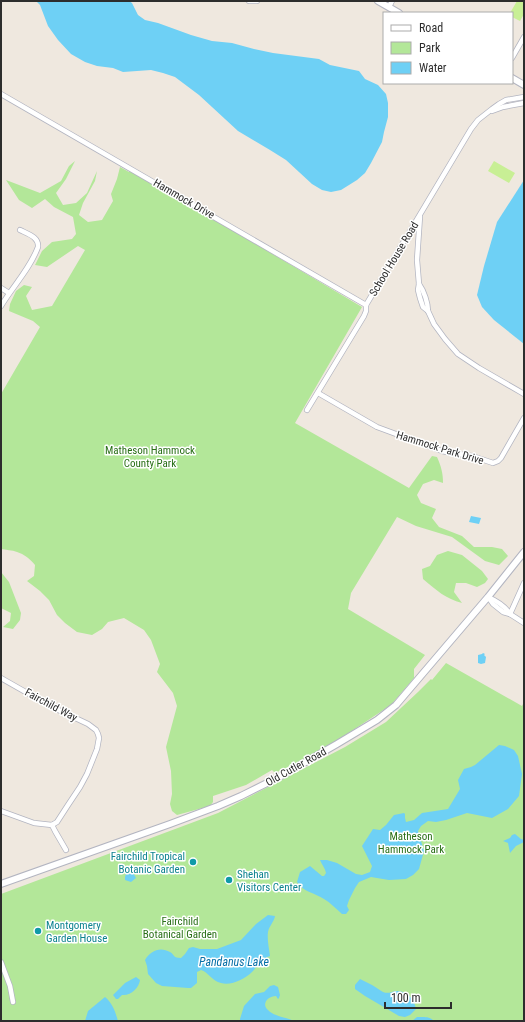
<svg xmlns="http://www.w3.org/2000/svg" width="525" height="1022" font-family="'Roboto Condensed',sans-serif">
	<style>
		.green { fill: #b3e799 }
		.pitch { fill: #c8ef95 }
		.water { fill: #6ed0f5 }
		.lines { fill: none; stroke-linecap: round; stroke-linejoin: round }
		.street-casing { stroke: #b3b5c1; stroke-width: 6 }
		.secondary-casing { stroke: #b3b5c1; stroke-width: 8 }
		.street { stroke: #fff; stroke-width: 4.5 }
		.secondary { stroke: #fff; stroke-width: 6 }
		.culture-dot { fill: #0f9aa8; stroke: #fff; stroke-width: 1.5 }
		.labels { text-anchor: middle; dominant-baseline: central; stroke-width: 3; stroke-linejoin: round; paint-order: stroke }
		.street-label { font-size: 11px; fill: #2d2d2d; stroke: #fff }
		.park-label { font-size: 11px; fill: #296f17; stroke: #fff }
		.culture-label { font-size: 11px; fill: #0d838f; stroke: #fff; text-anchor: start }
		.water-label { font-size: 12px; font-style: italic; fill: #076fa7; stroke: #fff }
	</style>
	<rect width="100%" height="100%" fill="#efe8df"/>
	<!-- green -->
	<g class="green">
		<path d="M75,161L66,179L56,193L63,205L76,203L87,193L97,171L95,181L83,203L79,215L88,222L102,220L113,201L111,194L117,179L120,167L129,172L131,170L362,307L295,423L409,488L432,456L437,457C441,466 443,473 443,483L434,480L423,484L417,495L421,503L436,509L432,518L439,527L462,536L474,547H492L502,549L508,556L499,565L485,561L452,537L416,526L397,517L351,593L348,609L425,655L414,669V678L391,705L332,744L282,771L274,772L272,770L246,785L213,796V802L210,806L177,815L172,811L170,804L172,794L171,771L166,747L177,706L173,693L157,672L160,664L151,640L144,630L124,618L108,622L102,629L92,635L77,632L65,623L57,615L49,600L40,591L27,581L34,576L35,565C30,559 24,554 17,552C12,550 6,550 1,549V394L40,327L33,321L9,311L10,304L16,291L24,285L32,287L26,296L32,310L52,306L85,250L78,246L47,267L35,265L42,251L52,242L72,239L76,234L73,217L54,207L45,199L32,208L19,200L6,180L40,193L61,181L69,166Z"/>
		<path d="M448,551L462,555L482,571L488,579L485,583L477,587L466,583H456L454,592L462,603C446,599 436,590 423,579L422,569L430,566L437,555Z"/>
		<path d="M1,572L9,582L21,613L20,620L13,629L3,627L10,621L11,613L1,608Z"/>
		<path d="M446,663L522,706L524,702V1021H1V894L218,813L345,747L386,722L418,692L431,679L432,680Z"/>
	</g>
	<!-- pitch -->
	<g class="pitch">
		<path d="M517,1H524V14L520,21L512,17V13H510Z"/>
		<path d="M494,161L515,173L509,183L488,171Z"/>
	</g>
	<!-- water -->
	<g class="water">
		<path d="M36,1H129L132,3L138,15L145,20L158,23L191,35L212,41L232,43L254,49L273,53L319,59L330,65L359,71L365,79L378,85L386,94L388,103V117L384,132L382,142L371,163L365,173L357,180L341,190L331,192L322,190L312,184L286,160L270,150L238,131L199,95L175,77L163,73L151,70L123,72L113,68L97,66L85,62L71,54L58,40L48,26L40,5Z"/>
		<path d="M524,180V344L494,320L482,307L477,295L484,266L497,222Z"/>
		<path d="M471,516L481,518L479,524L469,522Z"/>
		<path d="M483,653L485,654L484,655L486,657L485,663L481,664L478,663V655L482,654Z"/>
		<path d="M499,745L505,746L514,750L518,756L522,774L519,796L508,809L492,818L467,813L446,820L436,822L428,821L421,826L418,831L424,851L419,869L413,875L406,879L389,880L371,877L359,882L355,888L349,900L347,906L349,910L346,914H342C336,909 331,903 324,899C315,893 303,892 297,882L300,872L310,866L322,876H324L326,873C325,868 322,865 320,860H327L337,863L356,874L362,875L370,872L372,866L362,846L373,829L380,830L386,825L394,815L404,813L405,814V818L406,822L414,820L422,813L448,809L460,789L458,780L464,769L471,767L475,765Z"/>
		<path d="M515,834L521,839L524,840V842L516,846L510,853L508,843L503,841L510,838L512,835Z"/>
		<path d="M133,873L136,878L131,882L125,880V877L126,874Z"/>
		<path d="M268,915L275,916C274,922 269,926 268,932C267,940 269,948 270,956C257,961 260,964 252,972C245,979 231,986 221,983C212,981 208,972 201,970L197,972V983L191,988H188L162,986L156,983L148,974L147,966L145,960C150,951 160,946 170,952C175,955 173,958 181,958L185,954L189,948L193,947L200,949H217L241,940L256,924Z"/>
		<path d="M136,977L140,980C139,988 131,996 122,995L118,999H116L113,995L125,983Z"/>
		<path d="M360,979C364,981 368,983 372,985C376,987 379,990 383,992C388,994 391,992 396,991C407,990 414,999 416,1009L410,1015L405,1017L399,1016L365,996L355,989V985Z"/>
		<path d="M274,985L278,987L280,995L279,998L278,999L276,996C268,996 261,1004 268,1010C275,1017 286,1017 294,1021H240V1019L244,1006L255,994L264,992L270,986Z"/>
		<path d="M105,997C113,1004 115,1011 118,1021H85L88,1011Z"/>
		<path d="M417,1017C423,1017 430,1016 434,1021H412Z"/>
	</g>
	<g class="lines">
		<defs>
			<g id="street">
				<path d="M249,1H257"/>
				<path d="M389,7L392,1"/>
				<path d="M512,58L524,37"/>
				<path d="M1,94L366,305"/>
				<path d="M492,111L503,107L524,103"/>
				<path d="M420,216L417,260L419,284L418,290L420,298L423,307L428,311L434,324L445,339L458,354L479,368L524,394"/>
				<path d="M419,284C424,291 428,303 428,311"/>
				<path d="M1,288L9,293"/>
				<path d="M1,306C13,286 30,269 38,247C39,237 28,234 20,230"/>
				<path d="M318,393L377,427L442,451L451,453L472,456L493,463L498,461L501,458L524,418"/>
				<path d="M307,410L364,316L366,311V305L471,129L478,120L492,109L499,104L506,100L524,97"/>
				<path d="M488,597L493,604L503,612L510,614L524,623"/>
				<path d="M488,597C497,601 505,606 510,614"/>
				<path d="M510,614L524,583"/>
				<path d="M1,678L52,707L88,724L96,730L98,734L99,738L97,749L87,774L80,787L68,805L57,822L52,825"/>
				<path d="M1,811L34,823L52,825"/>
				<path d="M52,825L55,831L66,850"/>
				<path d="M1,962L10,986L13,1002"/>
			</g>
			<g id="secondary">
				<path d="M378,1L399,13"/>
				<path d="M512,78L524,85"/>
				<path d="M1,884L170,824L218,806L241,796L283,775L337,744L377,720L396,705L488,597L524,552"/>
			</g>
		</defs>
		<!-- street casing -->
		<use href="#street" class="street-casing"/>
		<!-- secondary casing -->
		<use href="#secondary" class="secondary-casing"/>
		<!-- street -->
		<use href="#street" class="street"/>
		<!-- secondary -->
		<use href="#secondary" class="secondary"/>
	</g>
	<!-- markers -->
	<g class="culture-dot">
		<circle cx="193" cy="862" r="4"/>
		<circle cx="229" cy="880" r="4"/>
		<circle cx="38" cy="931" r="4"/>
	</g>
	<g class="labels">
		<!-- street labels -->
		<g class="street-label">
			<text transform="translate(184 199) rotate(30)">Hammock Drive</text>
			<text transform="translate(394 259) rotate(-59)">School House Road</text>
			<text transform="translate(440 448) rotate(17)">Hammock Park Drive</text>
			<text transform="translate(51 705) rotate(28)">Fairchild Way</text>
			<text transform="translate(296 767) rotate(-29)">Old Cutler Road</text>
		</g>
		<!-- park labels -->
		<g class="park-label">
			<text x="150" y="450">Matheson Hammock<tspan x="150" dy="13">County Park</tspan></text>
			<text x="411" y="836">Matheson<tspan x="411" dy="13">Hammock Park</tspan></text>
			<text x="180" y="921">Fairchild<tspan x="180" dy="13">Botanical Garden</tspan></text>
		</g>
		<!-- culture labels -->
		<g class="culture-label">
			<text x="185" y="856" text-anchor="end">Fairchild Tropical<tspan x="185" dy="13">Botanic Garden</tspan></text>
			<text x="237" y="874">Shehan<tspan x="237" dy="13">Visitors Center</tspan></text>
			<text x="46" y="925">Montgomery<tspan x="46" dy="13">Garden House</tspan></text>
		</g>
		<!-- water labels -->
		<g class="water-label">
			<text x="234" y="962">Pandanus Lake</text>
		</g>
	</g>
	<!-- border -->
	<rect width="525" height="1022" fill="none" stroke="#2d2d2d" stroke-width="4"/>
	<!-- legend -->
	<rect x="383" y="12" width="130" height="72" fill="#ffffff" stroke="#ababab"/>
	<rect x="391" y="25" width="20" height="6" fill="#ffffff" stroke="#ababab"/>
	<text x="419" y="32" font-size="12" fill="#2d2d2d">Road</text>
	<rect x="391" y="42" width="20" height="12" fill="#b3e799" stroke="#ababab"/>
	<text x="419" y="52" font-size="12" fill="#2d2d2d">Park</text>
	<rect x="391" y="62" width="20" height="12" fill="#6ed0f5" stroke="#ababab"/>
	<text x="419" y="72" font-size="12" fill="#2d2d2d">Water</text>
	<!-- scale -->
	<path d="M385 1002v6h66v-6" fill="none" stroke="#2d2d2d" stroke-width="2"/>
	<text x="391" y="1002" font-size="12" fill="#2d2d2d" stroke="#ffffff" stroke-width="3" paint-order="stroke">100 m</text>
</svg>
